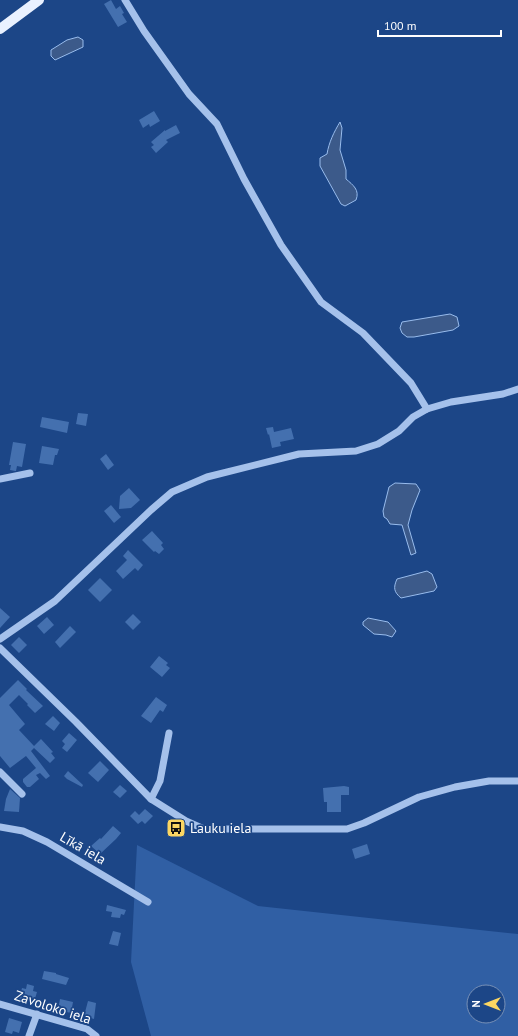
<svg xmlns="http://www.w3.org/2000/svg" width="518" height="1036" font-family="'PT Sans',sans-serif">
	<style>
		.green { fill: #305fa4; fill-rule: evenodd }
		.water { fill: #3c5a8a; stroke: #98bced }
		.building { fill: #4470af }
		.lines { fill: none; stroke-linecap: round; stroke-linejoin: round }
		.minor { stroke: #a5c1eb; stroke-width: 7 }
		.major { stroke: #e9f1ff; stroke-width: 10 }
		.labels { text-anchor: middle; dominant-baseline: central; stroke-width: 3.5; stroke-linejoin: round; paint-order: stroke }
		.poi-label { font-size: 14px; fill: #fff; stroke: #1c4687; text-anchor: start }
		.street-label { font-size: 14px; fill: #fff; stroke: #1c4687 }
	</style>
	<rect width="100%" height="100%" fill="#1c4687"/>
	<!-- green -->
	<path class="green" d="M137,845L258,906L518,934V1036H151L131,962ZM474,992H498V1016H474Z"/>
	<!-- water -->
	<g class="water">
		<path d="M78,37L83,40V47L55,60L51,56V50L67,40Z"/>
		<path d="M340,122L342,128L340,150L346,170V179C353,185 360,190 356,200L345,206L341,204L320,166V158L327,154C329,142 334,132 340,122Z"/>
		<path d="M450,314L457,317L459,326L453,330L414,337H407L402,333L400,328L402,322Z"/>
		<path d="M395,483L416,484L420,490L412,510L408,525L416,553L411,555L402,525L390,524L387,519L384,517L383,511L389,487Z"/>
		<path d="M427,571L432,574L437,587L434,591L401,598C394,592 393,588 397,579Z"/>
		<path d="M368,618L388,622L396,631L392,637L386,635L374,634L363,625V622Z"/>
	</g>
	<!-- building -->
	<g class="building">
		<path d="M111,0L116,9L120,6L124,13L122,14L127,22L118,27L104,4Z"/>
		<path d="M154,111L160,121L150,127L149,124L143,128L139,120Z"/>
		<path d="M176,125L180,133L166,140L168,142L156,153L151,147L154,145L151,142L165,130V131Z"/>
		<path d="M78,413L88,414L86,426L76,424Z"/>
		<path d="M42,417L69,422L67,433L40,427Z"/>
		<path d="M273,427L274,432L291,428L294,439L280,442L281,446L272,448L269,434L268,435L266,428Z"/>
		<path d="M13,442L26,444L22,467L17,466L16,471H15L10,470L11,465H9Z"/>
		<path d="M42,446L59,449L57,455H55L53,465L39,463Z"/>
		<path d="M106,454L114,465L108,470L100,459Z"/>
		<path d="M129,488L140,500L131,508L119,509L120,496Z"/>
		<path d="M111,505L121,517L114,523L104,511Z"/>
		<path d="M152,531L163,543L161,545L164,549L159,554L155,551L154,552L142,540Z"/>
		<path d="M128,550L143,565L138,571L135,568L123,579L116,571L127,560L123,556Z"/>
		<path d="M100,578L112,590L100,602L88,590Z"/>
		<path d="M0,608L10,617L0,628Z"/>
		<path d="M133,614L141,622L133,630L125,622Z"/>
		<path d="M47,617L54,625L44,634L37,626Z"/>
		<path d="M70,626L76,632L60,648L55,642Z"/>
		<path d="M19,637L27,645L19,653L11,645Z"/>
		<path d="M159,656L168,663L166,665L170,668L162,677L150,667Z"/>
		<path d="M18,680L27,689L26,690L43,706L35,713L27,705L28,704L19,695L9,705L25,724L19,730L34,746L41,739L53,752L51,753L55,758L50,763L34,748L31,751L50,776L46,779L40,773L36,775L39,779L30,787H27L23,782V779L36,768L26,756L10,768L0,756V698Z"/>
		<path d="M156,697L167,705L163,712L160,710L151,723L141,716Z"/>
		<path d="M53,716L60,723L54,731L45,724Z"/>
		<path d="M69,733L77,740L67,752L62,748L65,744L62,741Z"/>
		<path d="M100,761L109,770L98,782L88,773Z"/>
		<path d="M68,771L83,785L82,787L67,779L64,776Z"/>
		<path d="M120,785L127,791L120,798L113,792Z"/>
		<path d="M344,786L349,787V795H341V812H327V802H324L323,788Z"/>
		<path d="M10,789L20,798L19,812L4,811L6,799Z"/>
		<path d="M145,809L153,816L145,824L142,821L138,824L130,816L135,811L139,815Z"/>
		<path d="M113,826L121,833L116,839L100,854L91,846L100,838L101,839Z"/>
		<path d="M367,844L370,854L355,859L352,849Z"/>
		<path d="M107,905L126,910L124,915L121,914L120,918L111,917L112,912L106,911Z"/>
		<path d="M113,931L121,933L118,946L109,944Z"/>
		<path d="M44,971L56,973V974L69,978L66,985L42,979Z"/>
		<path d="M27,984L34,986L33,991L37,992L34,1002L19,999L22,988L26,989Z"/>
		<path d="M60,999L73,1002L71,1013L58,1010Z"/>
		<path d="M88,1001L96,1003L94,1019L84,1016Z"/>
		<path d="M9,1018L22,1022L19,1033L13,1031L12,1034L5,1032Z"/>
	</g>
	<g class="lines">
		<!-- minor -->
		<g class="minor">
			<path d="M125,0L144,31L189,94L217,124L244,179L281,245L321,302L363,333L411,383L427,409"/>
			<path d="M0,479L30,473"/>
			<path d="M0,639L55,601L151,510L172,492L207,477L299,454L356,451L378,444L399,431L413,417L427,409L451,402L503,394L518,389"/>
			<path d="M0,648L76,722L151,799L186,821L204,829H347L364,823L419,797L455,787L489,781H518"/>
			<path d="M0,772L22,794"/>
			<path d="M151,799L160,781L169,733"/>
			<path d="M0,827L23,831L47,842L148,902"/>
			<path d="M0,1004L87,1029L96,1036"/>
			<path d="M29,1036L37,1014"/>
		</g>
		<!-- major -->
		<path class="major" d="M0,29L39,0"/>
	</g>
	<!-- icons -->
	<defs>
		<symbol id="bus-square" viewBox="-11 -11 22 22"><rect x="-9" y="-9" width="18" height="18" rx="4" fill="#fbd662" stroke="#1c4687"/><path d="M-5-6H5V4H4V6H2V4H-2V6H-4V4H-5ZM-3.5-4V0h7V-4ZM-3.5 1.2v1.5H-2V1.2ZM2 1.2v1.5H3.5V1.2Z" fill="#111"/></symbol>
	</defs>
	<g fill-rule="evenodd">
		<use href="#bus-square" x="165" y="817" width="22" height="22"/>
	</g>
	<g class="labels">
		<!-- poi labels -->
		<g class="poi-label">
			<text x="190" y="828">Lauku iela</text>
		</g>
		<!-- street labels -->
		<g class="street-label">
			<text transform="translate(83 848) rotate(30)">Līkā iela</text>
			<text transform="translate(53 1007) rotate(18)">Zavoloko iela</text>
		</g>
	</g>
	<!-- north arrow -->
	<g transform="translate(486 1004) rotate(270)"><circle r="19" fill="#1c4687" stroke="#7790b7"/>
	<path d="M0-3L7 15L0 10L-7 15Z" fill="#fbd662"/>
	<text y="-6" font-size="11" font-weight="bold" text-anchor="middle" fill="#ffffff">N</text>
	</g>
	<!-- scale -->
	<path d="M378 30v6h123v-6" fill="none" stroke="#ffffff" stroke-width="2"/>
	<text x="384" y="30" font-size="12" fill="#ffffff" stroke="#1c4687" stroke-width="3" paint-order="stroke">100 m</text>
</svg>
